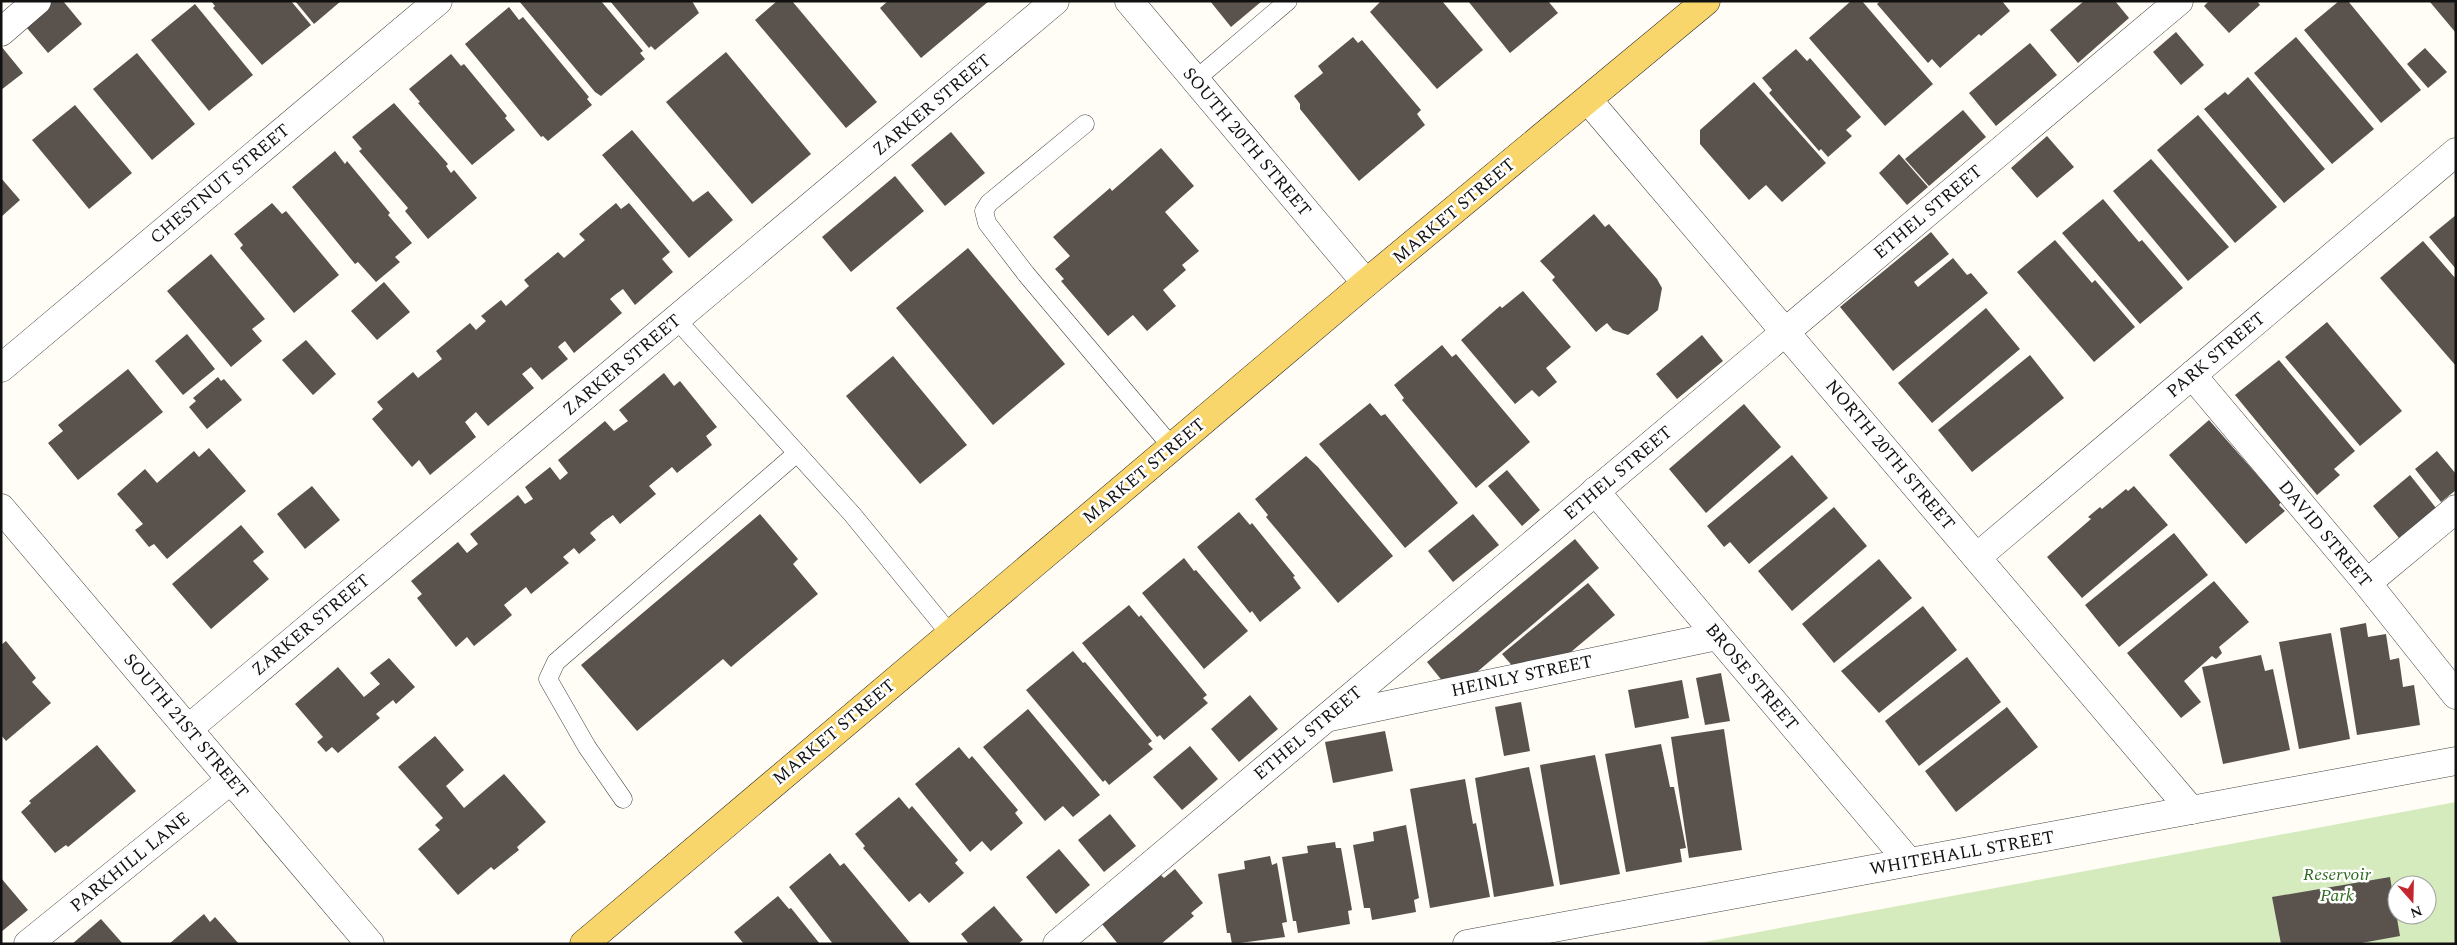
<svg xmlns="http://www.w3.org/2000/svg" width="2457" height="945" font-family="Spectral,serif">
	<style>
		.green { fill: #d5ebbd; fill-rule: evenodd }
		.building { fill: #5a524d }
		.lines { fill: none; stroke-linecap: round; stroke-linejoin: round }
		.lane-casing { stroke: #444; stroke-width: 19 }
		.street-casing { stroke: #444; stroke-width: 29 }
		.primary-casing { stroke: #222; stroke-width: 29 }
		.lane { stroke: #fff; stroke-width: 18 }
		.street { stroke: #fff; stroke-width: 28 }
		.primary { stroke: #f9d66b; stroke-width: 28 }
		.labels { text-anchor: middle; dominant-baseline: central; stroke-width: 5; stroke-linejoin: round; paint-order: stroke }
		.street-label { font-size: 18px; fill: #111; stroke: #fff }
		.park-label { font-size: 18px; font-style: italic; fill: #2f6b1f; stroke: #fff }
	</style>
	<rect width="100%" height="100%" fill="#fffdf5"/>
	<!-- green -->
	<path class="green" d="M2456,802V944H1694ZM2397,885H2427V915H2397Z"/>
	<!-- building -->
	<g class="building">
		<path d="M45,1H63L82,24L48,53L21,21Z"/>
		<path d="M211,1H291L311,25L262,65L213,8L215,6Z"/>
		<path d="M295,1H341L314,24Z"/>
		<path d="M519,1H601L643,51L640,53L645,59L601,96L595,92Z"/>
		<path d="M610,1H692L699,13L655,50L651,46L649,48Z"/>
		<path d="M777,1H792L877,102L846,128L755,20Z"/>
		<path d="M888,1H989L921,58L880,8Z"/>
		<path d="M1210,1H1262L1231,27Z"/>
		<path d="M1381,1H1442L1483,50L1437,89L1370,12Z"/>
		<path d="M1468,1H1548L1558,13L1510,53Z"/>
		<path d="M1851,1H1862L1933,84L1885,126L1809,38Z"/>
		<path d="M1880,1H2002L2010,11L1981,36L1979,34L1940,68L1932,59L1928,63L1877,4Z"/>
		<path d="M2084,1H2115L2129,18L2078,63L2050,30Z"/>
		<path d="M2209,1H2257L2260,5L2229,33L2204,6Z"/>
		<path d="M2339,1H2348L2421,90L2381,123L2304,30Z"/>
		<path d="M2431,1H2456V33L2430,2Z"/>
		<path d="M195,4L253,75L209,111L151,40Z"/>
		<path d="M509,7L519,20L523,17L589,97L587,99L592,105L548,141L543,136L541,137L465,44Z"/>
		<path d="M2176,32L2204,65L2181,85L2153,52Z"/>
		<path d="M1353,37L1358,43L1362,40L1421,110L1417,114L1425,125L1359,181L1300,109V104L1294,96L1323,73L1318,66Z"/>
		<path d="M2296,37L2374,129L2332,164L2254,73Z"/>
		<path d="M2030,43L2057,75L1996,126L1969,93Z"/>
		<path d="M1,46L23,73L1,90Z"/>
		<path d="M2425,48L2447,72L2428,88L2407,64Z"/>
		<path d="M1796,49L1807,61L1810,58L1861,117L1846,130L1852,136L1828,157L1821,149L1819,151L1769,93L1772,90L1762,78Z"/>
		<path d="M726,52L811,154L752,204L666,102Z"/>
		<path d="M137,53L195,124L152,160L93,89Z"/>
		<path d="M451,54L461,66L464,64L507,116L505,118L515,130L472,165L418,103L420,102L409,89Z"/>
		<path d="M2248,77L2325,169L2284,203L2204,109L2225,92L2228,95Z"/>
		<path d="M1754,82L1826,163L1782,202L1766,185L1749,200L1700,144V130Z"/>
		<path d="M394,103L448,164L446,166L451,173L454,170L477,198L428,239L405,211L408,208L359,151L362,149L352,137Z"/>
		<path d="M75,105L132,173L89,209L32,140Z"/>
		<path d="M1963,110L1986,137L1929,186L1905,159Z"/>
		<path d="M2198,115L2277,207L2235,243L2157,150Z"/>
		<path d="M632,130L693,202L708,191L733,220L689,258L602,155Z"/>
		<path d="M951,132L985,173L945,206L911,165Z"/>
		<path d="M2047,136L2074,167L2037,198L2011,168Z"/>
		<path d="M1161,148L1194,186L1165,212L1199,251L1182,265L1186,270L1163,290L1176,306L1147,331L1133,315L1108,336L1061,281L1064,279L1055,269L1070,256L1053,237L1110,188L1112,191Z"/>
		<path d="M335,151L345,164L347,161L390,213L388,215L412,243L395,257L400,262L376,282L358,262L355,264L292,187Z"/>
		<path d="M1899,154L1928,187L1907,205L1879,173Z"/>
		<path d="M2151,159L2229,247L2188,281L2113,191Z"/>
		<path d="M895,176L924,211L851,272L822,237Z"/>
		<path d="M1,178L20,200L1,217Z"/>
		<path d="M2103,199L2139,242L2142,240L2183,288L2140,324L2062,233Z"/>
		<path d="M272,203L282,214L286,211L339,275L294,313L240,248L243,245L234,234Z"/>
		<path d="M616,203L621,209L629,203L670,252L662,259L673,272L635,305L623,289L616,294L610,299L622,313L574,353L565,341L560,345L558,347L568,359L542,380L531,367L522,374L534,388L488,426L476,412L465,422L476,437L430,475L419,460L412,467L372,419L383,409L377,402L413,372L418,378L442,359L436,351L470,323L476,330L486,321L481,316L501,300L506,306L529,286L524,280L558,252L564,258L585,240L579,234Z"/>
		<path d="M1594,214L1605,227L1609,224L1657,279L1662,288L1658,310L1628,335L1613,330L1607,323L1596,332L1552,280L1555,277L1540,261Z"/>
		<path d="M2456,215V269L2429,237Z"/>
		<path d="M1931,232L1949,254L1914,282L1918,287L1953,258L1967,275L1971,273L1988,293L1893,371L1840,307Z"/>
		<path d="M2055,240L2092,283L2095,280L2135,327L2094,362L2017,272Z"/>
		<path d="M2423,241L2456,279V366L2380,278Z"/>
		<path d="M968,248L1065,364L993,425L896,308Z"/>
		<path d="M211,254L265,319L252,329L262,341L231,367L167,291Z"/>
		<path d="M384,282L410,312L377,340L351,311Z"/>
		<path d="M1523,291L1571,347L1546,368L1557,382L1539,397L1532,390L1515,404L1461,340L1500,306L1502,308Z"/>
		<path d="M1986,308L2020,349L1932,423L1898,383Z"/>
		<path d="M2327,322L2402,411L2360,446L2285,357Z"/>
		<path d="M187,334L215,369L183,395L155,361Z"/>
		<path d="M1702,335L1723,361L1677,399L1656,374Z"/>
		<path d="M306,340L336,374L313,395L282,360Z"/>
		<path d="M1442,345L1452,357L1456,354L1530,442L1476,488L1402,400L1404,398L1394,385Z"/>
		<path d="M2030,355L2064,398L1972,472L1938,430Z"/>
		<path d="M893,356L967,445L920,484L846,396Z"/>
		<path d="M2279,360L2355,451L2334,469L2340,475L2317,495L2235,395Z"/>
		<path d="M128,369L163,412L78,480L48,443L63,431L58,425Z"/>
		<path d="M664,373L674,386L680,381L717,427L706,436L712,445L677,473L672,467L649,486L656,494L620,524L613,515L603,522L590,533L596,540L579,554L574,548L563,557L569,563L531,594L526,587L504,605L512,615L474,646L467,637L456,647L417,598L422,594L411,581L458,542L467,553L478,544L470,534L518,495L525,504L533,499L525,487L550,467L560,480L568,473L558,460L605,421L614,431L628,421L619,410Z"/>
		<path d="M218,377L221,381L224,379L242,400L207,429L189,407L196,401L193,398Z"/>
		<path d="M1370,403L1381,416L1385,414L1458,503L1405,548L1319,444Z"/>
		<path d="M1744,404L1781,447L1706,513L1669,469Z"/>
		<path d="M2209,420L2281,502L2279,505L2285,511L2246,544L2169,455Z"/>
		<path d="M209,448L246,491L167,559L154,544L149,547L135,530L143,524L117,494L145,469L157,483L194,451L199,457Z"/>
		<path d="M2437,451L2456,474V490L2441,502L2415,469Z"/>
		<path d="M1792,455L1828,498L1749,564L1730,542L1724,547L1707,526Z"/>
		<path d="M1306,456L1318,467L1393,556L1338,603L1266,517L1268,515L1255,499Z"/>
		<path d="M1507,470L1540,510L1522,526L1488,486Z"/>
		<path d="M2410,475L2436,508L2399,538L2373,506Z"/>
		<path d="M312,486L340,520L305,549L277,514Z"/>
		<path d="M2134,486L2168,525L2082,598L2047,557L2091,519L2088,517L2100,507L2102,509L2126,489L2128,491Z"/>
		<path d="M1834,507L1867,546L1792,611L1758,571Z"/>
		<path d="M1239,512L1250,525L1252,523L1295,576L1293,577L1301,588L1260,622L1252,611L1250,613L1197,547Z"/>
		<path d="M760,514L798,559L793,564L818,594L731,667L723,659L637,731L581,665Z"/>
		<path d="M1473,514L1499,545L1453,582L1428,551Z"/>
		<path d="M241,525L264,552L253,561L269,579L211,629L172,584Z"/>
		<path d="M2174,533L2208,575L2119,647L2085,605Z"/>
		<path d="M1575,539L1599,568L1470,678L1444,683L1427,662Z"/>
		<path d="M1184,558L1194,571L1196,570L1248,631L1204,669L1142,593Z"/>
		<path d="M1879,559L1912,598L1834,663L1802,624Z"/>
		<path d="M2214,581L2249,622L2219,647L2222,653L2216,659L2212,656L2184,681L2201,702L2181,718L2127,653Z"/>
		<path d="M1588,583L1615,615L1559,662L1515,669L1502,654Z"/>
		<path d="M1129,605L1139,617L1141,615L1207,695L1203,698L1208,703L1164,740L1160,735L1157,737L1082,643Z"/>
		<path d="M1923,606L1957,650L1879,713L1841,671Z"/>
		<path d="M2366,623L2368,637L2386,634L2390,660L2399,658L2403,687L2414,685L2420,725L2357,735L2340,628Z"/>
		<path d="M2331,633L2350,739L2299,749L2279,642Z"/>
		<path d="M6,641L36,678L32,682L51,703L6,741L1,735V645Z"/>
		<path d="M1073,651L1083,663L1085,662L1152,741L1148,744L1153,749L1109,785L1105,780L1103,782L1026,690Z"/>
		<path d="M2261,655L2265,671L2273,669L2290,750L2223,764L2202,667Z"/>
		<path d="M1967,657L2001,702L1919,766L1885,721Z"/>
		<path d="M389,658L415,687L396,704L393,700L376,714L380,718L338,753L332,747L326,752L317,742L323,737L295,704L338,667L364,697L380,684L370,673Z"/>
		<path d="M1721,673L1730,721L1705,725L1696,678Z"/>
		<path d="M1682,680L1689,718L1635,728L1628,690Z"/>
		<path d="M1250,695L1278,729L1239,762L1211,729Z"/>
		<path d="M1521,702L1530,751L1504,756L1495,707Z"/>
		<path d="M2007,707L2038,747L1956,812L1925,771Z"/>
		<path d="M1028,709L1100,795L1073,817L1063,806L1045,821L983,747Z"/>
		<path d="M1724,729L1742,850L1689,858L1671,737Z"/>
		<path d="M1385,731L1393,771L1333,783L1325,742Z"/>
		<path d="M435,736L464,770L446,786L464,808L504,774L546,822L517,847L519,850L494,870L491,867L458,895L418,849L440,830L435,825L443,818L398,767Z"/>
		<path d="M1661,744L1670,787H1674L1686,848L1680,849L1682,862L1626,872L1605,754Z"/>
		<path d="M97,745L136,791L68,847L66,845L55,853L21,812L31,803L29,801Z"/>
		<path d="M1190,746L1218,779L1182,810L1153,777Z"/>
		<path d="M959,747L969,759L972,756L1018,810L1015,813L1023,823L991,851L982,841L970,852L915,784Z"/>
		<path d="M1595,755L1620,874L1560,885L1540,765Z"/>
		<path d="M1529,767L1554,886L1494,897L1475,778Z"/>
		<path d="M1465,779L1473,824L1476,823L1490,897L1430,908L1410,789Z"/>
		<path d="M899,797L909,809L912,806L958,860L955,863L964,873L929,903L920,893L909,902L863,848L865,846L855,834Z"/>
		<path d="M1110,814L1136,846L1104,872L1078,840Z"/>
		<path d="M1406,825L1419,898L1414,900L1416,912L1372,920L1370,908H1364L1353,845L1374,841L1373,832Z"/>
		<path d="M1335,842L1336,848H1341L1352,910L1348,911L1350,924L1298,933L1296,921H1293L1282,857L1308,853L1307,846Z"/>
		<path d="M1059,849L1090,885L1056,914L1026,877Z"/>
		<path d="M830,853L840,866L844,863L911,944H833L789,887Z"/>
		<path d="M1270,856L1272,865L1277,863L1287,922L1282,923L1285,937L1232,944L1230,933H1227L1218,874L1245,869L1244,861Z"/>
		<path d="M1175,869L1203,903L1191,913L1194,916L1161,944H1118L1102,924L1159,873L1164,878Z"/>
		<path d="M2390,877L2400,936L2356,944H2281L2272,897Z"/>
		<path d="M1,878L28,910L1,932Z"/>
		<path d="M778,896L789,909L791,908L820,944H744L734,932Z"/>
		<path d="M994,906L1023,940L1018,944H969L961,934Z"/>
		<path d="M204,914L210,922L215,917L239,944H169Z"/>
		<path d="M101,919L123,944H72Z"/>
	</g>
	<g class="lines">
		<defs>
			<g id="lane">
				<path d="M1195,80L1288,1"/>
				<path d="M1085,124L989,203L984,211L987,223L1026,274L1172,447"/>
				<path d="M676,319L852,514L950,634"/>
				<path d="M623,799L587,747L548,679L556,662L797,453"/>
			</g>
			<g id="street">
				<path d="M1129,1L1366,283"/>
				<path d="M1,32L37,1"/>
				<path d="M1588,100L2191,810"/>
				<path d="M1,368L438,1"/>
				<path d="M2192,375L2367,583L2456,695"/>
				<path d="M1595,491L1909,862"/>
				<path d="M1,508L370,944"/>
				<path d="M1977,557L2456,152"/>
				<path d="M2367,583L2456,509"/>
				<path d="M1330,717L1717,636"/>
				<path d="M188,729L1055,1"/>
				<path d="M28,944L231,780"/>
				<path d="M1057,944L2179,1"/>
				<path d="M1467,944L2456,761"/>
			</g>
			<path id="primary" d="M584,944L1366,283L1706,1"/>
		</defs>
		<!-- lane casing -->
		<use href="#lane" class="lane-casing"/>
		<!-- street casing -->
		<use href="#street" class="street-casing"/>
		<!-- primary casing -->
		<use href="#primary" class="primary-casing"/>
		<!-- lane -->
		<use href="#lane" class="lane"/>
		<!-- street -->
		<use href="#street" class="street"/>
		<!-- primary -->
		<use href="#primary" class="primary"/>
	</g>
	<g class="labels">
		<!-- street labels -->
		<g class="street-label">
			<text transform="translate(932 105) rotate(-40)">ZARKER STREET</text>
			<text transform="translate(1247 142) rotate(50)">SOUTH 20TH STREET</text>
			<text transform="translate(220 184) rotate(-40)">CHESTNUT STREET</text>
			<text transform="translate(1454 211) rotate(-40)">MARKET STREET</text>
			<text transform="translate(1928 212) rotate(-40)">ETHEL STREET</text>
			<text transform="translate(2216 355) rotate(-40)">PARK STREET</text>
			<text transform="translate(622 365) rotate(-40)">ZARKER STREET</text>
			<text transform="translate(1890 455) rotate(50)">NORTH 20TH STREET</text>
			<text transform="translate(1144 471) rotate(-40)">MARKET STREET</text>
			<text transform="translate(1618 473) rotate(-40)">ETHEL STREET</text>
			<text transform="translate(2325 534) rotate(50)">DAVID STREET</text>
			<text transform="translate(311 625) rotate(-40)">ZARKER STREET</text>
			<text transform="translate(1522 676) rotate(-12)">HEINLY STREET</text>
			<text transform="translate(1752 677) rotate(50)">BROSE STREET</text>
			<text transform="translate(186 726) rotate(50)">SOUTH 21ST STREET</text>
			<text transform="translate(834 732) rotate(-40)">MARKET STREET</text>
			<text transform="translate(1308 733) rotate(-40)">ETHEL STREET</text>
			<text transform="translate(1962 853) rotate(-10)">WHITEHALL STREET</text>
			<text transform="translate(130 862) rotate(-39)">PARKHILL LANE</text>
		</g>
		<!-- park labels -->
		<g class="park-label">
			<text x="2337" y="874">Reservoir<tspan x="2337" dy="21">Park</tspan></text>
		</g>
	</g>
	<!-- border -->
	<rect width="2457" height="945" fill="none" stroke="#111111" stroke-width="5"/>
	<!-- north arrow -->
	<g transform="translate(2412 900) rotate(160)"><circle r="24" fill="#ffffff" stroke="#a0a0a0"/>
	<path d="M0-4L9 19L0 12L-9 19Z" fill="#c4262e"/>
	<text y="-8" font-size="14" font-weight="bold" text-anchor="middle" fill="#111111">N</text>
	</g>
</svg>
